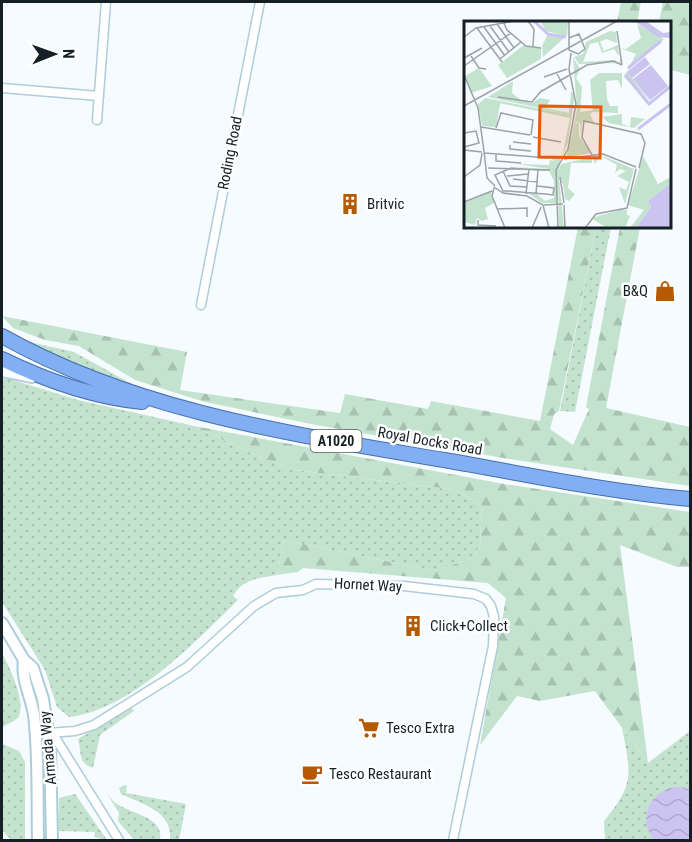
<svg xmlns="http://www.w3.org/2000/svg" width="692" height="842" font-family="'Roboto Condensed',sans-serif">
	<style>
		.grass { fill: url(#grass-dots) }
		.forest { fill: url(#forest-firs) }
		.water { fill: url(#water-waves) }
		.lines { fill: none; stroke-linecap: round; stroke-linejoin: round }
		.minor-casing { stroke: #aecdda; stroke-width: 11 }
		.tertiary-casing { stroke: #aecdda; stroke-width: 14 }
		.trunk-casing { stroke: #476fa9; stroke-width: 16 }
		.minor { stroke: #fff; stroke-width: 8 }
		.tertiary { stroke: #fff; stroke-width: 10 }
		.trunk { stroke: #82aef3; stroke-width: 14 }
		.labels { text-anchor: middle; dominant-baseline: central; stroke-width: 5; stroke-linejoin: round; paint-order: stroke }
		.shield { fill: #fff; stroke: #5a6366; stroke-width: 1.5 }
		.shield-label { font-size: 14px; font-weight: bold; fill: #142025 }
		.street-label { font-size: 15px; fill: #142025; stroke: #fff }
		.poi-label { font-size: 15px; fill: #142025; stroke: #fff; text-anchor: start }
		.inset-river { fill: none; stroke: #ccc4f0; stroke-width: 3 }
		.inset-road { fill: none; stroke: #9ba3a7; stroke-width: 1.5 }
		.view { fill: #e8590c; fill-opacity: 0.15; stroke: #e8590c; stroke-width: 3 }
		.inset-edge { fill: none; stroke: #142025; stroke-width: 3 }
	</style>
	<defs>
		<pattern id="grass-dots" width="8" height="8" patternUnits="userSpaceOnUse" patternTransform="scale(1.5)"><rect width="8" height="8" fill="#c4e3ce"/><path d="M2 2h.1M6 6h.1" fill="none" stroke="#a8c2b1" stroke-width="1.8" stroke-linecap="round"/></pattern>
		<pattern id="forest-firs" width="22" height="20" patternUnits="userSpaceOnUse" patternTransform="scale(1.5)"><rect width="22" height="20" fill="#c4e3ce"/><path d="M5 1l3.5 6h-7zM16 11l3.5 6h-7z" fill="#a8c2b1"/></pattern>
		<pattern id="water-waves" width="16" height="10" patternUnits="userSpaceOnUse" patternTransform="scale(1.5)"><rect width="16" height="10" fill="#ccc4f0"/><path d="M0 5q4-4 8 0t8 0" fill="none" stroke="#aea8ce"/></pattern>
	</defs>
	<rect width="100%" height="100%" fill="#f5fbfe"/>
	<!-- grass -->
	<g class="grass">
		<path d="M596,227H611L575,412L560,411Z"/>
		<path d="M2,329L21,340L74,352L132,384V386C88,373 38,356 2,329Z"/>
		<path d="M2,379H10L78,400L194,426L253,454L295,470L456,490L482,506L480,545L473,558L434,571L284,540L277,575C259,578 242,579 233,596L238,600C195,642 131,710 69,717L57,707L45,670L2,602Z"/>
		<path d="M2,653C9,666 26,701 19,716C16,722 5,724 2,728Z"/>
		<path d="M131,707L134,711L100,735L93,768C77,763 82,751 78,739Z"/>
		<path d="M622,728L648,763L690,731V840H605L604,821C635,783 631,774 622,728Z"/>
		<path d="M3,744L19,751L25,762V840H11L2,830Z"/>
		<path d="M96,776C101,784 106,793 112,800C126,814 165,815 160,840H134L118,821L119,813Z"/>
		<path d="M124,785L127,786L126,793L186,804L179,840H170C173,811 142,804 121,794L119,788Z"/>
		<path d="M75,794L107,840L94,837L95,832L58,831L59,798Z"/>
	</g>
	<!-- forest -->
	<g class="forest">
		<path d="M621,2H641L637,22H617Z"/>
		<path d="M663,2H690V75L671,70L670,74V22H659Z"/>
		<path d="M578,227H596L559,411L554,414L550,429L573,445L589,409L586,407L620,227H640L606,408L690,427V486L509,459L311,424L205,402L135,380L79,346L45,340L13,328L2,316L187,352L180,390L340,413L345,394L428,409L431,401L540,421Z"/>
		<path d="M194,426L504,484L690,512V567H677L620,545L648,763L595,691L540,701L517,696L480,745L506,598L488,583L303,568L298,572L277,575L284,540L434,571L473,558L480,545L482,506L456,490L295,470L253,454Z"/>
	</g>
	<!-- water -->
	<path class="water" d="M683,787L690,790V840H654C635,816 653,785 683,787Z"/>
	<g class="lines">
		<defs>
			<g id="minor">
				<path d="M2,88L99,96"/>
				<path d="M97,120L106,2"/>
				<path d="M201,305L260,2"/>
				<path d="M35,734L75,731L94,725L187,667L254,606L276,593L303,590L316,584L404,586L474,594L486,599L491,606L494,617L493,646L453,840"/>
				<path d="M53,734L119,840"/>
			</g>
			<g id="tertiary">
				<path d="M2,371L32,377"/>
				<path d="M2,623L24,660L33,668L43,699L50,746L52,840"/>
				<path d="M24,660C21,679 31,696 34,715C39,756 37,799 38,840"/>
			</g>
			<g id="trunk">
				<path d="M2,336C138,412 292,434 444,460C526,474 608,492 690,499"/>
				<path d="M2,359C47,381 92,397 142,402"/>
			</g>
		</defs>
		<!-- minor casing -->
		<use href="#minor" class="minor-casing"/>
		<!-- tertiary casing -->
		<use href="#tertiary" class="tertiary-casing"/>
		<!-- trunk casing -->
		<use href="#trunk" class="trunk-casing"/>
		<!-- minor -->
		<use href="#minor" class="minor"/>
		<!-- tertiary -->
		<use href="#tertiary" class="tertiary"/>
		<!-- trunk -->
		<use href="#trunk" class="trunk"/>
	</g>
	<!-- icons -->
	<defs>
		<symbol id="building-bare" viewBox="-9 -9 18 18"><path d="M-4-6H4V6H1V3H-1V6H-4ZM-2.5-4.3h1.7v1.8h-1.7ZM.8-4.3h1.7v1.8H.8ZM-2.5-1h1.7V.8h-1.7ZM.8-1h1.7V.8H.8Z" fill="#b65904" stroke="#fff" stroke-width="2.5" paint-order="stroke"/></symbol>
		<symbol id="shop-bare" viewBox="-9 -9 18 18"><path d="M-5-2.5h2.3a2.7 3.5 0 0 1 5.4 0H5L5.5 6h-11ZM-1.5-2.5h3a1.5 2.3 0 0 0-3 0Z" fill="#b65904" stroke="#fff" stroke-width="2.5" paint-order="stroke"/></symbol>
		<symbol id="supermarket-bare" viewBox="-9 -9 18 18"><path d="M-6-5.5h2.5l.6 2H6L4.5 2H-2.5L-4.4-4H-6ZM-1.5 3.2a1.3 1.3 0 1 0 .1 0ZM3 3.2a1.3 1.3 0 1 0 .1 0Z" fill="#b65904" stroke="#fff" stroke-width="2.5" paint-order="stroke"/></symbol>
		<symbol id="cafe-bare" viewBox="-9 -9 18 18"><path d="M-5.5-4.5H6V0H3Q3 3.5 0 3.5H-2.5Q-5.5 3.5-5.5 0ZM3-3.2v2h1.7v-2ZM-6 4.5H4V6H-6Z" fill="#b65904" stroke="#fff" stroke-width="2.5" paint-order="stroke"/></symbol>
	</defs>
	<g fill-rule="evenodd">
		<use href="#building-bare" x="335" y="189" width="30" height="30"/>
		<use href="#shop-bare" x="650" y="276" width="30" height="30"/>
		<use href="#building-bare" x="398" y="611" width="30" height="30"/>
		<use href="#supermarket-bare" x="354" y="713" width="30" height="30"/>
		<use href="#cafe-bare" x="297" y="759" width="30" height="30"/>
	</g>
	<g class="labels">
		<!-- shield labels -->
		<rect class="shield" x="310.5" y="430" width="51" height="22" rx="4.5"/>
		<g class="shield-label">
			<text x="336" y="441">A1020</text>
		</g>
		<!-- street labels -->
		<g class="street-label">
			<text transform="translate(230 153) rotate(-79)">Roding Road</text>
			<text transform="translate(430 441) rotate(10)">Royal Docks Road</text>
			<text transform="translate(368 585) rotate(3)">Hornet Way</text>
			<text transform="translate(48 748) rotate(-95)">Armada Way</text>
		</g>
		<!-- poi labels -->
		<g class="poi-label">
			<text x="367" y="204">Britvic</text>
			<text x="648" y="291" text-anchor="end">B&amp;Q</text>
			<text x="430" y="626">Click+Collect</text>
			<text x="386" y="728">Tesco Extra</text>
			<text x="329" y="774">Tesco Restaurant</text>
		</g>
	</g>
	<!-- overview -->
	<g transform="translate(464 21)">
		<rect width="207" height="207" fill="#f5fbfe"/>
		<path d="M173,3L200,18L163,50L186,80L161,54L172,33L156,27L162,28L177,17ZM146,10L152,11L153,22L142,18L136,21L140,30L154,24L155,35L150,28L138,32L134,21L126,23L119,41L151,39L155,42L157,37V42L115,43L110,36L119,33L122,21ZM135,52H158V68L154,59L142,60L143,78L146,85H154V92L129,91L126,59ZM22,77L106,94L105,95L36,82L32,106L19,105L14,83ZM158,93V103L166,106L167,96L181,98L170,107L145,102L138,96ZM115,101V115L127,132L102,137L111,103ZM130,135H139L170,148L161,183L155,166L162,169L165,161L153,155L162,150L156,148L151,152L153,144L137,135L130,143ZM179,135L194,163L207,156V162L184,180L187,186L172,207H166L180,189L164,184ZM128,136V142H107L104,167L111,173L105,180L101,178L99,163L95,157L100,207H95L94,154L97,143ZM156,189H163V194L166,195L161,207H143L127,197Z" fill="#c4e3ce"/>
		<path d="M109,36L116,48L112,57L118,66L116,91L131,89L126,93L130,102L118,101L117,116L116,102L112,101L106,122L113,89ZM49,60L48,72L57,79L68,82L76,77L86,79L81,87L105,92L107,71L111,72L104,121L98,136L106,97L36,82L32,99L28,87L21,85L23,105L18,104L14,83L22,78L108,94L24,76ZM86,136L96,137L94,182H78L64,172L73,173L81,180L90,177V160L85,150L52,146L85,148L53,143L85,144L86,139L90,140Z" fill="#c4e3ce"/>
		<path d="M60,24L77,27V38L43,57L34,44ZM15,47L28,65L7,72L1,55ZM27,171L30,182L21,187L24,198L18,200L13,197L11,204L0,201V182Z" fill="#c4e3ce"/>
		<path d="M76,0L104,2L103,15L82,10ZM84,13L100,17L79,36L78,25Z" fill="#c4e3ce"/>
		<path d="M170,0L183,1L199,12L207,11V17L194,16ZM181,36L186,43L168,57L163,51ZM187,44L204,65L186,79L169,58ZM207,162V207H172L187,186L184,180Z" fill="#ccc4f0"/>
		<path class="inset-river" d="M70,0L84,13L102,16M164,47L197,20M161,54L185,83L207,65M174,108L207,83"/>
		<path class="inset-road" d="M39,0L43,9L62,25L77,27M64,0L70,8L69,25M105,0V29L114,33L121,28M33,3L50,27M26,5L45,31M20,6L41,35M13,7L38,41M153,10L158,44M0,16L12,7L50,0M105,17L115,13L121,28M7,35L15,47L22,48M0,37L18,27M36,38L57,21M0,45L47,12M93,53L102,69M0,54L14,87L20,130M80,56L103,48M78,70L123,44L149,40L158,44M34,76L68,81L78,69M0,85L153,0M17,106L66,114M32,107L37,92L69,99L67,114M0,112L12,110L15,122L0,126M69,116L97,121M49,121L67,123M46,124V128L67,130M0,129L18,131M20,130L23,157L31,165M20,132L85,137M32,133V140L57,142M128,134L118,116L120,100L177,113L181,122L175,147M100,138L139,133L172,146M24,147L86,149M39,150L46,165L63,166M43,155L64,153M0,156L16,144L18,132M96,156L100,182M49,158L74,161M30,166L39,172L63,175L79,184L85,207M30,167L28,175L41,207M62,173L65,148M72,173L74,149L47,147L31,154L39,170H44L81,173L89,174L90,167L73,165M0,181L28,170M80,184L99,183M100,184L101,207M33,188L63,187V196M14,199V204L32,205M68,207L77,186M94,207L92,149L104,128L112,83L105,48L107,32M121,207L132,193L163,187L172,148"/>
		<path class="view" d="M76,85L137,86L136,137L75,136Z"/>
		<rect width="207" height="207" class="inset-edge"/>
	</g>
	<!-- border -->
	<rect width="692" height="842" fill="none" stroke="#142025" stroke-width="6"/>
	<!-- north arrow -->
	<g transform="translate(54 54) rotate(89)" stroke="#ffffff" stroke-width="4.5" paint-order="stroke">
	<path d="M0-4.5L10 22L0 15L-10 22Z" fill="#142025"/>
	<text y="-9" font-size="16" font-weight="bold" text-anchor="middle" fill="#142025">N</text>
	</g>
</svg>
